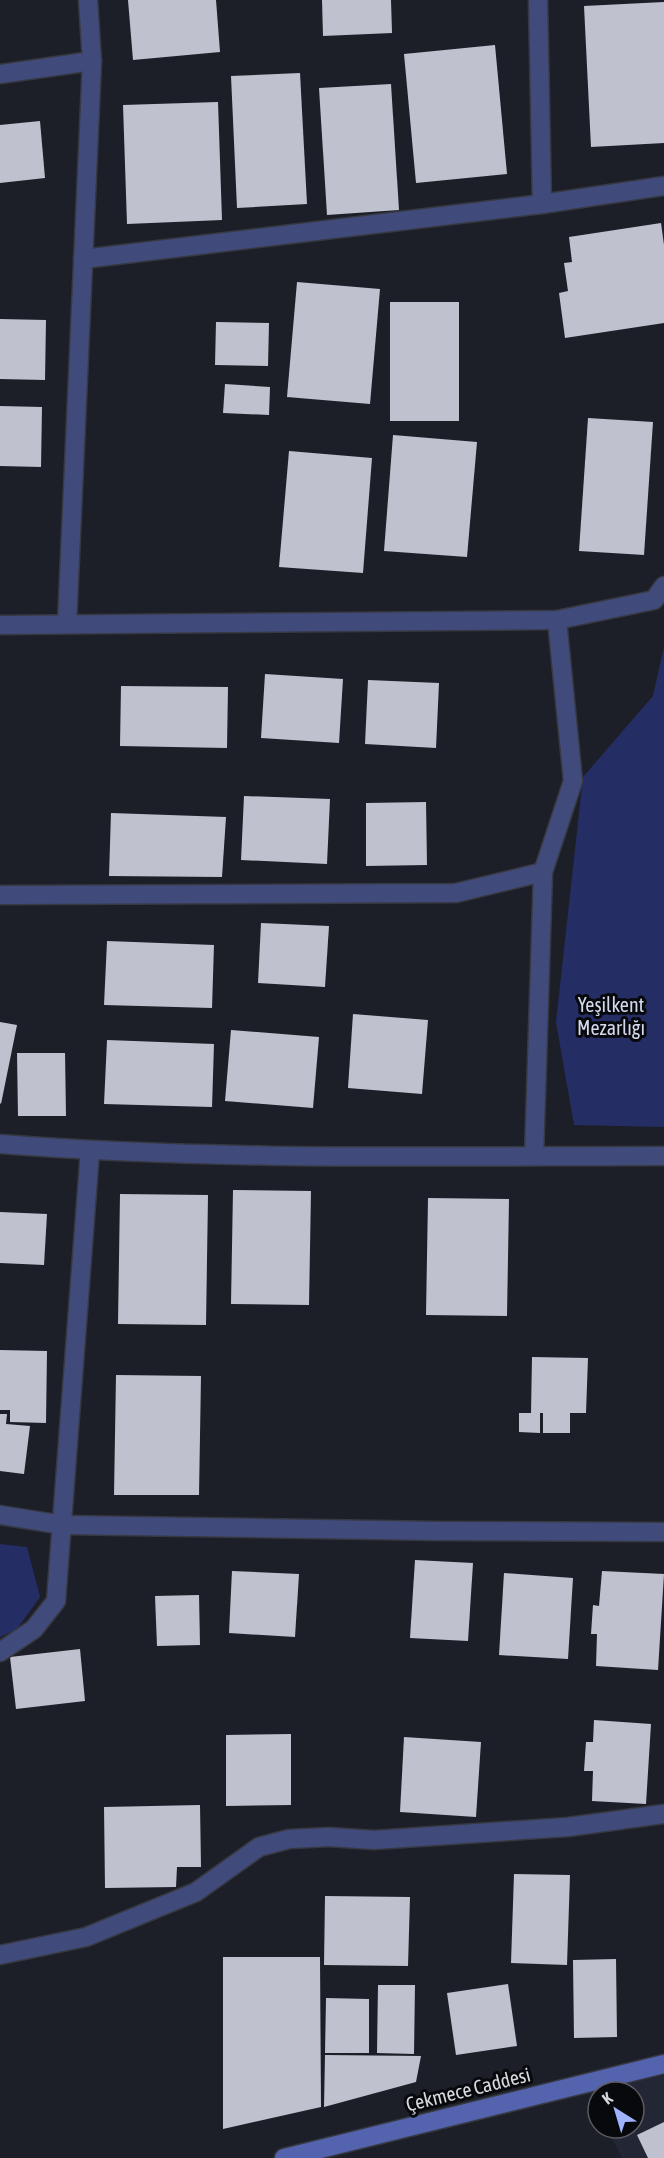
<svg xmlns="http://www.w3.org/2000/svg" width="664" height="2158" font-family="'Asap Condensed',sans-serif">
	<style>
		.built { fill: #232735 }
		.green { fill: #252d65 }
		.building { fill: #bfc2ce }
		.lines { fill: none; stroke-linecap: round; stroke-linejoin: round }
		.street-casing { stroke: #373942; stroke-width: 21 }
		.secondary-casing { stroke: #373942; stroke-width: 21 }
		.street { stroke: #414b7b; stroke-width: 18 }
		.secondary { stroke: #5463ae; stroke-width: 18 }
		.labels { text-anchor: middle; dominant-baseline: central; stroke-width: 6; stroke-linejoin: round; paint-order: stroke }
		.park-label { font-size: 20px; fill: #d4d9ee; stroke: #08090d }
		.street-label { font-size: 20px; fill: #d7d9df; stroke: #08090d }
	</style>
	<rect width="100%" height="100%" fill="#1d1f28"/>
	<!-- built -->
	<path class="built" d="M664,2075V2158H622L607,2128H634V2092H598V2109L589,2091Z"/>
	<!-- green -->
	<g class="green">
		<path d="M664,647V1127L574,1125L556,1022L583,777L653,696Z"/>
		<path d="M0,1544L27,1547L40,1597L17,1629L0,1637Z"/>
	</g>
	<!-- building -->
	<g class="building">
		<path d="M128,0H216L220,52L133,60Z"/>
		<path d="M322,0H391L392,33L323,36Z"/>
		<path d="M664,2V143L591,147L584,6Z"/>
		<path d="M495,45L507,174L416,183L404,54Z"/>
		<path d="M300,73L307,204L237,208L231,76Z"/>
		<path d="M391,84L399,210L327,215L319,88Z"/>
		<path d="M218,102L222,220L127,224L123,105Z"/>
		<path d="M40,121L45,178L0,183V125Z"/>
		<path d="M661,223L664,245V323L565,338L559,293L568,291L564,263L572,262L569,237Z"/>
		<path d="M297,282L380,289L370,404L287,397Z"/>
		<rect x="390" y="302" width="69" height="119"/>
		<path d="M0,319L46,320L45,380L0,379Z"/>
		<path d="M216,322L269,323L268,366L215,365Z"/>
		<path d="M225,384L270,387L269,415L223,413Z"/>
		<path d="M0,406L42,407L41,467L0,466Z"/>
		<path d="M588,418L653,422L644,555L579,551Z"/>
		<path d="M393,435L477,442L467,557L384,551Z"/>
		<path d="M289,451L372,458L363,573L279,567Z"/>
		<path d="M265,674L343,679L339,743L261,738Z"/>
		<path d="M368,680L439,683L436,748L365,744Z"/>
		<path d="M121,686L228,687L227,748L120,746Z"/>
		<path d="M244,796L330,799L327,864L241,860Z"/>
		<path d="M426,802L427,865L366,866V803Z"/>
		<path d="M111,813L226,817L222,877L109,876Z"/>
		<path d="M261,923L329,926L325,987L258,983Z"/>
		<path d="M107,941L214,945L212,1008L104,1005Z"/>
		<path d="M353,1014L428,1020L422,1094L348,1088Z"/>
		<path d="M0,1022L17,1025L1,1104L0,1103Z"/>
		<path d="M231,1030L319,1037L313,1108L225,1101Z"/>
		<path d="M107,1040L214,1044L212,1107L104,1104Z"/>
		<path d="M17,1053H65L66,1116H18Z"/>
		<path d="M233,1190L311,1191L309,1305L231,1304Z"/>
		<path d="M120,1194L208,1195L206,1325L118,1324Z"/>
		<path d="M428,1198L509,1199L507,1316L426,1315Z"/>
		<path d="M0,1212L47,1214L44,1265L0,1263Z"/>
		<path d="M0,1350L47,1351L46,1423L10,1422V1410H0Z"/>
		<path d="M532,1357L588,1358L586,1413H570V1433H543V1413H540V1433L519,1432V1413H531Z"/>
		<path d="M116,1375L201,1376L199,1495H114Z"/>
		<path d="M0,1414H7L6,1424L30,1426L24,1474L0,1471Z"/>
		<path d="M415,1560L473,1563L468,1641L410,1638Z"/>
		<path d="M232,1571L299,1574L295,1637L229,1633Z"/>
		<path d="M602,1571L664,1574L658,1670L596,1666L597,1634H591L593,1605L599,1606Z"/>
		<path d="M504,1573L573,1578L568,1659L499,1655Z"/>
		<path d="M199,1595L200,1645L157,1646L155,1596Z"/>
		<path d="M80,1649L85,1701L16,1709L10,1657Z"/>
		<path d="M594,1720L651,1724L646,1804L592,1801L593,1771H584L586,1742H593Z"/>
		<path d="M291,1734V1805L226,1806V1735Z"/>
		<path d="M404,1737L481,1742L476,1817L400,1812Z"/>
		<path d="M200,1805L201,1867H177L176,1887L105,1888L104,1807Z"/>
		<path d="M514,1874L570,1875L567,1965L511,1963Z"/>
		<path d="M325,1896L410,1897L408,1966L324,1965Z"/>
		<path d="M223,1957H320L321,2107L223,2129Z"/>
		<path d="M616,1959L617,2037L574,2038L573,1960Z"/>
		<path d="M508,1984L517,2046L456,2055L447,1993Z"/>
		<path d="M378,1985H415L414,2054L377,2053Z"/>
		<path d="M326,1998L369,1999V2053H325Z"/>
		<path d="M325,2055L421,2056L416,2082L324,2107Z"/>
		<path d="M664,2122V2158H648L637,2135Z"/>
	</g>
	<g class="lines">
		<defs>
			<g id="street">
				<path d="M538,0L542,204"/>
				<path d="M0,74L92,61"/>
				<path d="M83,259L542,204L664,186"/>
				<path d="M67,624L92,61L88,0"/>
				<path d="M0,625L557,620L654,600L664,586"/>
				<path d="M0,895L456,893L543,872L573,781L557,620"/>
				<path d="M0,1144C221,1161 443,1156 664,1156"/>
				<path d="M534,1156L543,872"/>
				<path d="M0,1515L63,1525L438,1531L664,1532"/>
				<path d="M0,1652L34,1629L56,1601L90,1151"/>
				<path d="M0,1955L86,1937L196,1892L259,1847L289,1839L329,1837L374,1840L568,1827L664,1814"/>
			</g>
			<path id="secondary" d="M284,2158L664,2064"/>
		</defs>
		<!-- street casing -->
		<use href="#street" class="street-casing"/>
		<!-- secondary casing -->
		<use href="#secondary" class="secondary-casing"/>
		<!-- street -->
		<use href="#street" class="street"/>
		<!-- secondary -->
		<use href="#secondary" class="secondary"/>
	</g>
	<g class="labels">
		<!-- park labels -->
		<g class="park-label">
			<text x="611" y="1004">Yeşilkent<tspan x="611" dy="23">Mezarlığı</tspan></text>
		</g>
		<!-- street labels -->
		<g class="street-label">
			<text transform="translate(468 2089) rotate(-14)">Çekmece Caddesi</text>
		</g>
	</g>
	<!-- north arrow -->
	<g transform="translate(616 2110) rotate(323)"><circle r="28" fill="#08090d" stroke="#5b5c61" stroke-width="1.5"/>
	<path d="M0-4.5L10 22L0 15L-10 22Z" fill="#a1b3fd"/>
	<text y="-9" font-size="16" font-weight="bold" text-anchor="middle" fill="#d7d9df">K</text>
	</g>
</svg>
